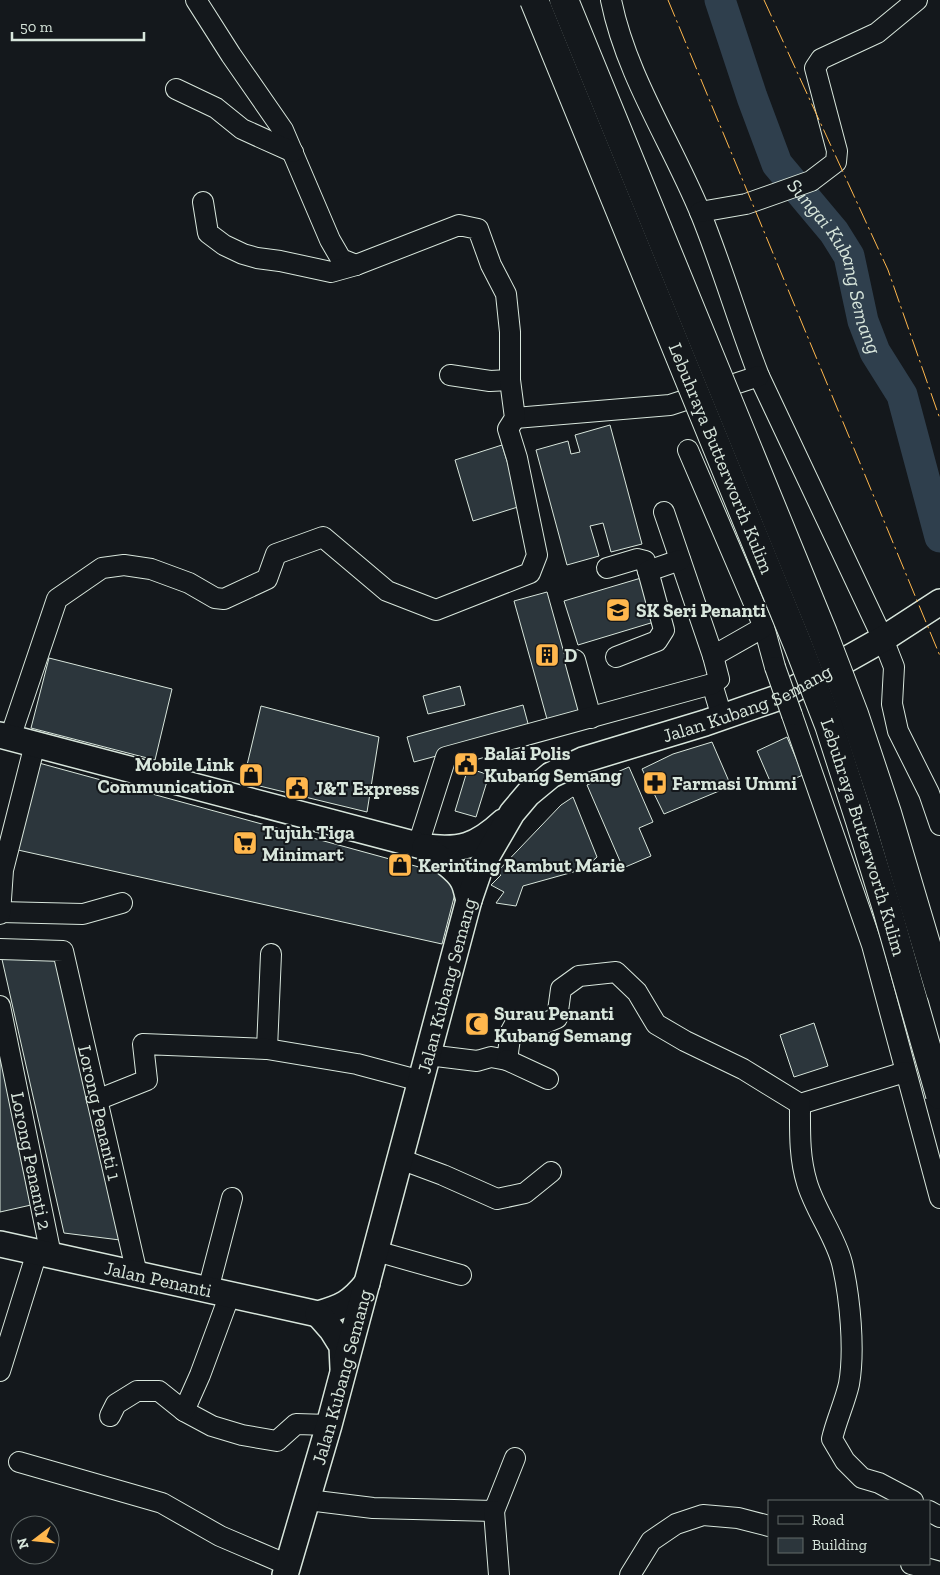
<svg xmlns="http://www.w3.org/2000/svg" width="940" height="1575" font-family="'Zilla Slab',serif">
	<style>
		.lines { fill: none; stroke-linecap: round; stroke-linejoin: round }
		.river { stroke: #2f3f4d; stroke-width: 31 }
		.building { fill: #2c363c; stroke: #d8e6dc }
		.minor-casing { stroke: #d8e6dc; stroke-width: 22 }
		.major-casing { stroke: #d8e6dc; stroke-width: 28 }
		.minor { stroke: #14181c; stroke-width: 20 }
		.major { stroke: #14181c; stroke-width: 25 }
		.minor-bridge-casing { stroke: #d8e6dc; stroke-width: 22; stroke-linecap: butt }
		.highway-bridge-casing { stroke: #d8e6dc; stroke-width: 30; stroke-linecap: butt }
		.minor-bridge { stroke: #14181c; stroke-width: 20 }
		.highway-bridge { stroke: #14181c; stroke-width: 28 }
		.power { stroke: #ffb74d; stroke-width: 1; stroke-dasharray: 18 4 2.5 4; stroke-linecap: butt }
		.labels { text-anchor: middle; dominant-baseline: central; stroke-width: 4; stroke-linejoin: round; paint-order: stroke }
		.street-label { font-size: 19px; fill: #d8e6dc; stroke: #14181c }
		.poi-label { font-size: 19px; font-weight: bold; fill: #d8e6dc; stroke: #14181c; text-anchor: start }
		.water-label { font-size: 20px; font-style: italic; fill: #d8e6dc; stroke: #14181c }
	</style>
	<rect width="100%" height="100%" fill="#14181c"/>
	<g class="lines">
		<!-- river -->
		<path class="river" id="s1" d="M720,0L752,97L777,164L834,232L849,256L863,321L875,352L902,395L940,537"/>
	</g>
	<!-- building -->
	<g class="building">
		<path d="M610,425L642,544L611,552L603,523L590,526L599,556L567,565L536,450L568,441L571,454L580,452L575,435Z"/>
		<path d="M502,445L521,506L473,521L455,460Z"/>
		<path d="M641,578L654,622L578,645L564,601Z"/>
		<path d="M547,592L580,710L547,719L514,601Z"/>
		<path d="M49,658L172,689L155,760L31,728Z"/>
		<path d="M460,686L465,705L428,714L423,696Z"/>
		<path d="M523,705L530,731L414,762L407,737Z"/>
		<path d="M261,706L379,737L367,812L243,782Z"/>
		<path d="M787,737L803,775L773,788L757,751Z"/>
		<path d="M712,742L731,786L664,814L642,769L673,754Z"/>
		<path d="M39,763L459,878L442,944L18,850Z"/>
		<path d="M629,767L653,822L639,828L651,856L623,868L587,785Z"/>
		<path d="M468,768L489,775L476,817L455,811Z"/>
		<path d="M573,797L597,857L584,869L523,886L516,906L496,903L504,892L491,885L501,875L497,872L561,805Z"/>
		<path d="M1,955L56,959L120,1240L64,1233Z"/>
		<path d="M814,1023L828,1066L794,1077L780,1035Z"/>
		<path d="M0,1051L31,1205L0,1212Z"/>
	</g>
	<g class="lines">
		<defs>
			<g id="minor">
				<path d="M196,0L231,55L283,130L330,240L341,259L356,265"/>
				<path d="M611,0C626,75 671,142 700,212C722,266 738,322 759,376L883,639L894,667L892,704L898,731L929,793L940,825"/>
				<path d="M176,89L216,108L242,129L293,152"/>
				<path d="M700,212L746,204L811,181L836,162L837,151L815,68L821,59L877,33L917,0"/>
				<path d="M450,375L490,381L510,380"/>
				<path d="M515,418L670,405L759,376"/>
				<path d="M688,450L764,627L775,667"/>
				<path d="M664,512L713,656L764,627"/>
				<path d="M607,568L637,559L645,561L648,571"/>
				<path d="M616,657L657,641L664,630L648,571L680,560"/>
				<path d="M575,660L591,718"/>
				<path d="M712,684L722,717"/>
				<path d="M792,715L872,945L940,1198"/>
				<path d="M10,738L57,599L102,568L124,565L151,569L189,583L215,598L224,599L267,579L276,554L323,537L387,591L436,610L530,573L537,555L517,458L508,429L515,418L510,380V332L506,294L491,265L478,229L459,225L356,265L331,272L280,261L257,258L243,254L224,245L208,233L203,202"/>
				<path d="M418,845L446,757L712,684L719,679L713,656"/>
				<path d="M0,912L83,914L122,903"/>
				<path d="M0,914L3,870L35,744"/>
				<path id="s2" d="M0,949L63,951L137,1274"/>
				<path id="s3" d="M0,1006L51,1255"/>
				<path d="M267,1049L271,954"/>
				<path d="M428,1055L477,1061L491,1057L507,1060L511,1031L516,1022L545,1023L557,1018L561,989L579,976L616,972L637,992L656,1024L685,1041L743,1069L800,1104L905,1072"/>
				<path d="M507,1060L548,1079"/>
				<path d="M97,1100L147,1080L143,1044L267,1049L357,1064L421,1081"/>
				<path d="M800,1104C800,1131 799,1157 807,1183C815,1210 835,1236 842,1263C850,1297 855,1350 849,1384C845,1402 836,1421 832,1439L845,1461L862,1478L879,1483L913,1501"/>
				<path d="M400,1159L443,1175L497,1199L525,1193L551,1172"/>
				<path d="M376,1251L461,1275"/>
				<path d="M208,1290L232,1198"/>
				<path d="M0,1371L37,1252"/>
				<path d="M184,1411L212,1426L242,1435L277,1441L296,1424L329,1425"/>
				<path d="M110,1416L116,1404L137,1391H159L184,1411L200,1375L230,1294"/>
				<path d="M19,1462L162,1503L220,1536L288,1565"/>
				<path d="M308,1500L373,1508L494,1511L515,1458"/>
				<path d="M494,1511L499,1575"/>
				<path d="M929,1511L940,1517"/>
				<path d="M911,1564L940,1572"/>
				<path d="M630,1575L651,1541L676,1524L703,1515L738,1518L769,1526"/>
			</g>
			<g id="major">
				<path d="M0,735L425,847C460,851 476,847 503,822"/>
				<path d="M425,847C436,857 456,867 463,881C466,886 467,894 469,900"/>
				<path id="s4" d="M0,1244L318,1314C342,1307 351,1303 367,1283"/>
				<path d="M318,1314L332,1330L342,1346L343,1368"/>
				<path id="s5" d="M285,1575L329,1425L469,900L480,868L512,813L528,794L551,775L583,760L705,723L780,697L883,639L940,602"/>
			</g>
		</defs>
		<!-- minor casing -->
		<use href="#minor" class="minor-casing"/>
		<!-- major casing -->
		<use href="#major" class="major-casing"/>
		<!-- minor -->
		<use href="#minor" class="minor"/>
		<!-- major -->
		<use href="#major" class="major"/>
		<defs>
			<path id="minor-bridge" d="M775,667L792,715"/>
			<g id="highway-bridge">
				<path id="s6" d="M534,0L798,645L829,725L860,821L887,909L940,1095"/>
				<path d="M564,0L823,633L854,714L887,813L940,991"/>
			</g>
		</defs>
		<!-- minor-bridge casing -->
		<use href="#minor-bridge" class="minor-bridge-casing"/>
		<!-- highway-bridge casing -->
		<use href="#highway-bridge" class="highway-bridge-casing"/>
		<!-- minor-bridge -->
		<use href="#minor-bridge" class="minor-bridge"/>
		<!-- highway-bridge -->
		<use href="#highway-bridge" class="highway-bridge"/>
		<!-- power -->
		<g class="power">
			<path d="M668,0L940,656"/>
			<path d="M764,0L888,270L940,419"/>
		</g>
	</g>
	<!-- icons -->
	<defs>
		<symbol id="school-square" viewBox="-11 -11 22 22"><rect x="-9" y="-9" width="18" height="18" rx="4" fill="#ffb74d" stroke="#14181c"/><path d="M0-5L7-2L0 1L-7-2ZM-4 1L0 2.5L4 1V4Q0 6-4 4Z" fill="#111"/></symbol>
		<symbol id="building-square" viewBox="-11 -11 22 22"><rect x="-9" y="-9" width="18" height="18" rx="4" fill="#ffb74d" stroke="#14181c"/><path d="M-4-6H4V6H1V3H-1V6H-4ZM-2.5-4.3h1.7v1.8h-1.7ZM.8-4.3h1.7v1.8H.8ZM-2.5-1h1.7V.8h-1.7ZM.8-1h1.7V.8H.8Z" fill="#111"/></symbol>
		<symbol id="civic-square" viewBox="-11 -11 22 22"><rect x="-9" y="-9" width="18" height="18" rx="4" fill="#ffb74d" stroke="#14181c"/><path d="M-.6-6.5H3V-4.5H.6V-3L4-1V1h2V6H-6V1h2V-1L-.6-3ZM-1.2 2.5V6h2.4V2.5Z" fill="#111"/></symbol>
		<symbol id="shop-square" viewBox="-11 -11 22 22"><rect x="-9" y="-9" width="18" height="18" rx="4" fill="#ffb74d" stroke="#14181c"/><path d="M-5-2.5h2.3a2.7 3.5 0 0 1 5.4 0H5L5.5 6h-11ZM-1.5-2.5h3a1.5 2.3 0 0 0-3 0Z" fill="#111"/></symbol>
		<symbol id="pharmacy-square" viewBox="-11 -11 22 22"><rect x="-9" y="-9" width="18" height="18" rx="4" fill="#ffb74d" stroke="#14181c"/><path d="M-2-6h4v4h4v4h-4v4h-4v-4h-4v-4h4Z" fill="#111"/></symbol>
		<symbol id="supermarket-square" viewBox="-11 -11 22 22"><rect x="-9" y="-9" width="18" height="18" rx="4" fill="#ffb74d" stroke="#14181c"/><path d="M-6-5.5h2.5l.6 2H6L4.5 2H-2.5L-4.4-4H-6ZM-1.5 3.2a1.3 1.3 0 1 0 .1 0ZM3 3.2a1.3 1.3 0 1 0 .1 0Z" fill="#111"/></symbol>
		<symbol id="mosque-square" viewBox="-11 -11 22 22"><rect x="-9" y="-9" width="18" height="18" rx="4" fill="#ffb74d" stroke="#14181c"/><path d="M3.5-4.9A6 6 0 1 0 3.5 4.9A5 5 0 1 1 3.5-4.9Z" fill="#111"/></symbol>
	</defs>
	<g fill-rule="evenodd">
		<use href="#school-square" x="604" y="596" width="28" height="28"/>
		<use href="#building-square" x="533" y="641" width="28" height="28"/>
		<use href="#civic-square" x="452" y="750" width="28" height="28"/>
		<use href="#shop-square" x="237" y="761" width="28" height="28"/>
		<use href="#pharmacy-square" x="641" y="769" width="28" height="28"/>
		<use href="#civic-square" x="283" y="774" width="28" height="28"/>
		<use href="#supermarket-square" x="231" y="829" width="28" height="28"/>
		<use href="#shop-square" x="386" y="851" width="28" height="28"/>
		<use href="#mosque-square" x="463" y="1010" width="28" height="28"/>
	</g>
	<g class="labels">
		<!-- street labels -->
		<g class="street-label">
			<text stroke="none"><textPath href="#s6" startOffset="495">Lebuhraya Butterworth Kulim</textPath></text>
			<text stroke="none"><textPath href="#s5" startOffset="1061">Jalan Kubang Semang</textPath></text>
			<text stroke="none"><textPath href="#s6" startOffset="900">Lebuhraya Butterworth Kulim</textPath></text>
			<text stroke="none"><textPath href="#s5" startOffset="611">Jalan Kubang Semang</textPath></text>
			<text stroke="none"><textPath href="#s2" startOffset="229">Lorong Penanti 1</textPath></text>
			<text stroke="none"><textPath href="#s3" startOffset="158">Lorong Penanti 2</textPath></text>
			<text stroke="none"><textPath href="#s4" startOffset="162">Jalan Penanti</textPath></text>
			<text stroke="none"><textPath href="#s5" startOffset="206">Jalan Kubang Semang</textPath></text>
		</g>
		<!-- poi labels -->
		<g class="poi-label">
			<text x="636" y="610">SK Seri Penanti</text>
			<text x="564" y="655">D</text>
			<text x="484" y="753">Balai Polis<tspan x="484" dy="22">Kubang Semang</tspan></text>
			<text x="234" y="764" text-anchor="end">Mobile Link<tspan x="234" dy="22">Communication</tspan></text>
			<text x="672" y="783">Farmasi Ummi</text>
			<text x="314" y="788">J&amp;T Express</text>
			<text x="262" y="832">Tujuh Tiga<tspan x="262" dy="22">Minimart</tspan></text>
			<text x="418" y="865">Kerinting Rambut Marie</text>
			<text x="494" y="1013">Surau Penanti<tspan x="494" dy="22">Kubang Semang</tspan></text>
		</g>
		<!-- water labels -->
		<g class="water-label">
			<text stroke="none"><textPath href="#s1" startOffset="294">Sungai Kubang Semang</textPath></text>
		</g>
	</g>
	<!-- legend -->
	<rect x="768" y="1500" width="162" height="65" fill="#14181c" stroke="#626a69"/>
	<rect x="778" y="1516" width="25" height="8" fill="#14181c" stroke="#626a69"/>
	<text x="812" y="1525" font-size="15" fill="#d8e6dc">Road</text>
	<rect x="778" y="1538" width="25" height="15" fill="#2c363c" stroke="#626a69"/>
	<text x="812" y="1550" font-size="15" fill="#d8e6dc">Building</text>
	<!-- north arrow -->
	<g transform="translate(35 1540) rotate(254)"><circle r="24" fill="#14181c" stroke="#626a69"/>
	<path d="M0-4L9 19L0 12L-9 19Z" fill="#ffb74d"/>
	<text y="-8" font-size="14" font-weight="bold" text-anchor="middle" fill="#d8e6dc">N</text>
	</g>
	<!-- scale -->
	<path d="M12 32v8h132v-8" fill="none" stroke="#d8e6dc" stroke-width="2.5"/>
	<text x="20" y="32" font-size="15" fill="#d8e6dc" stroke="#14181c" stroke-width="4" paint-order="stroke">50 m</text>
</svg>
